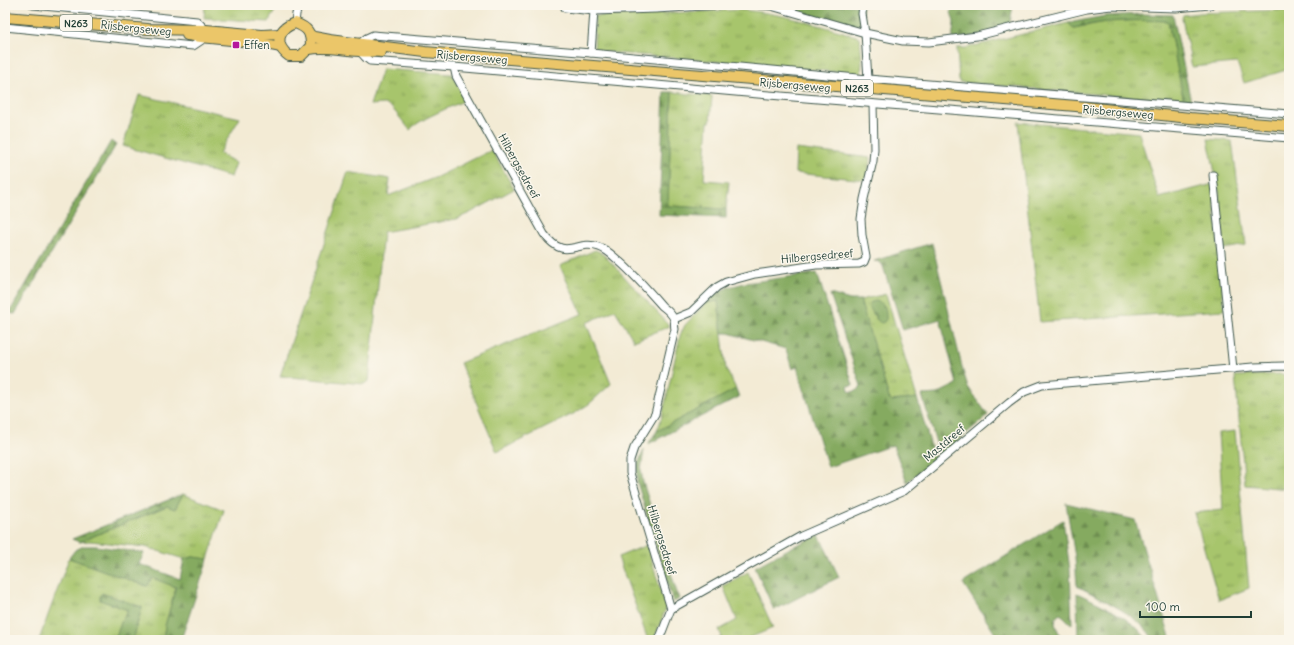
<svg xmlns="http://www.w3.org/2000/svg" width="1294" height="645" font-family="Delius,sans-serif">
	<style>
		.grass { fill: url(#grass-tufts); stroke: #638150 }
		.forest { fill: url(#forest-firs); stroke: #52744a }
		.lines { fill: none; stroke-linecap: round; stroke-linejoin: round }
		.stream { stroke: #5dbcdb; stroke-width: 2 }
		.street-casing { stroke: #3f574c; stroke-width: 9 }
		.primary-casing { stroke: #3f574c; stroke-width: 12 }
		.street { stroke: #fff; stroke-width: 7 }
		.primary { stroke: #ebc669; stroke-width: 10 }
		.poi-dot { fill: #b5179e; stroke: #fbf7ec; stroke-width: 1.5 }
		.labels { text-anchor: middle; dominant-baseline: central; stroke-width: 3; stroke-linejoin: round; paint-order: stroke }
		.shield { fill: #fbf7ec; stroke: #61756b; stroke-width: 1 }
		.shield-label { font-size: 10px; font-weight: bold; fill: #1f3d34 }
		.street-label { font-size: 11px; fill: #1f3d34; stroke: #fbf7ec }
		.poi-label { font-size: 11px; fill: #1f3d34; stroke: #fbf7ec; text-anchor: start }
	</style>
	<defs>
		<pattern id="grass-tufts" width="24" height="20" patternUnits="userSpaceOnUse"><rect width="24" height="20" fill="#a7c56c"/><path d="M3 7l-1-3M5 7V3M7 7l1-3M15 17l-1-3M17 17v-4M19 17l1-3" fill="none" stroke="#87a15a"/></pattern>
		<pattern id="forest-firs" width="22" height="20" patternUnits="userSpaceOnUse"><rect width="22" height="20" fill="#85aa60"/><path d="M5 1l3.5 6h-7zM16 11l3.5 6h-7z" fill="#6c8c50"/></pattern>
	</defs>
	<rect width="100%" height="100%" fill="#fbf7ec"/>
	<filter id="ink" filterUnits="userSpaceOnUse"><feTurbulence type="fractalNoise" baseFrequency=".025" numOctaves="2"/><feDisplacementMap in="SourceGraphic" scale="8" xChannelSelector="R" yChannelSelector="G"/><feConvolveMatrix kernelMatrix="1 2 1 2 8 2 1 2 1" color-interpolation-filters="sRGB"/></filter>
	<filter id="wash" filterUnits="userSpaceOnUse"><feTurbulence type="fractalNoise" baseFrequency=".012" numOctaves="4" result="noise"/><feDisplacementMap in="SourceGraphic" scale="16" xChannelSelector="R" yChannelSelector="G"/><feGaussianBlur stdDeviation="0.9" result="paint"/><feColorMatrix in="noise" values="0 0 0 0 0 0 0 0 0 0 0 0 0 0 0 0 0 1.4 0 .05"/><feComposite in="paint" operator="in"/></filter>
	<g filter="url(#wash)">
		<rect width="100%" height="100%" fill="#f3ebd5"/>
		<!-- grass -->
		<g class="grass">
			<path d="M205,5H279L271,17L269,22L204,18Z"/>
			<path d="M739,10C780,12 821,26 860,37L862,62L861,74L594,51L595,16Z"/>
			<path d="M1289,10V69L1244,83L1238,65L1236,63L1192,67L1182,18L1183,15L1199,13Z"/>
			<path d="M1142,20L1168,21L1184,102L959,82L957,48H966L1068,23L1074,28L1106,22Z"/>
			<path d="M382,69L452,74L466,100C455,105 415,121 410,130L392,108L384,104L370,105Z"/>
			<path d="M672,92L712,96L710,122H708L704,180L729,182L726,209L668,206Z"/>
			<path d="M139,95L240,118L219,153L236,163L231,177L123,146Z"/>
			<path d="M1018,122L1139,133L1159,198L1213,184L1224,310L1040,322Z"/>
			<path d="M1208,139L1232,141L1246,245L1224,249L1219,192Z"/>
			<path d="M796,149L871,158L866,180L795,173Z"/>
			<path d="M492,150L514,189L470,213L456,219L383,232L369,381L364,384L280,376L348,172L390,179L388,196L437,177Z"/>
			<path d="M595,250L600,252L606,257L670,326L634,341L615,310L586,323L611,384L589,404L575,413L497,452L460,363L582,314L560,266Z"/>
			<path d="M886,294L917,398L892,401L889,398L860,300Z"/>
			<path d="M718,301L726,369L736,389L657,431L660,423L665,404L680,336L685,325L706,303Z"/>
			<path d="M1282,374L1289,376V489L1245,485L1235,376Z"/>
			<path d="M1235,431L1249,588L1219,600L1194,513L1223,510L1218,433Z"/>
			<path d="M183,494L224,510L208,559L193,557L184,559L145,547L90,541L79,542L167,506L175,509Z"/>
			<path d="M647,545L666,608L654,640H648L618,557Z"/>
			<path d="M69,558L146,586L148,585L151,577L176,587L165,626L163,640H133L142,607L100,600L128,610L122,620L115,640H39Z"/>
			<path d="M748,572L773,628L744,640H716L722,637L719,630L737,620L723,586Z"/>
		</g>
		<!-- forest -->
		<g class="forest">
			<path d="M784,5H863L860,29L783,9Z"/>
			<path d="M953,5H1013L1009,29L952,41L954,22L951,12Z"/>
			<path d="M1141,14L1173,15L1191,102H1184L1168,21C1136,20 1104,20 1074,28L1068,23L1105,16Z"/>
			<path d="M664,92H672L668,206L726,209V218L659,215Z"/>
			<path d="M111,141L116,145L15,314L9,313Z"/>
			<path d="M932,243L963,371L968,387L988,415L940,456L922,395L937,394L957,384L940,319L903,330L883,266L880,262L874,261Z"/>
			<path d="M817,273L853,385L848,386L849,391L852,392L857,390L861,386L830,294L850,300H860L889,398L892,401L917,398L935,460L907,482L893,445L828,467L797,367L792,369L786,349L728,333H722L718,301L706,303L720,291L729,287L745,283Z"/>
			<path d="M876,301C886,304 886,308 886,319L884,322L881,323L876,319L869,306L871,302Z"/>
			<path d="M736,389L739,397L648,444L657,431Z"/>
			<path d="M644,450L641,470L643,482L679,599L673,602L637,482V465Z"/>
			<path d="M183,494L175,509L167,506L79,542L72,539Z"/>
			<path d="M1066,503L1135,520L1171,640H1153C1144,618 1098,597 1077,586L1075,557Z"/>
			<path d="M1063,520L1070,570L1072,625L1063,616L1060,614L1056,617L1055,624L1062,640H999L963,583Z"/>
			<path d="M819,535L839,577L774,610L755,567L792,547Z"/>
			<path d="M84,546H97L144,553L139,564L180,579L184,559L193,557L208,559L181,640H163L165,626L176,587L152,578L148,585L146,586L69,558L75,550Z"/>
			<path d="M102,593L142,607L133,640H115L122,620L128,610L100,600V596Z"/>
			<path d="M1077,593C1100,604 1133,618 1147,640H1078Z"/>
		</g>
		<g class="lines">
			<!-- stream -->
			<path class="stream" d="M5,639L7,640"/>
		</g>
	</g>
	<g filter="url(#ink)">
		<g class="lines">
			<defs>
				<g id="street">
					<path d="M564,5L565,8L594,11L656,9L719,5"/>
					<path d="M759,5L771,6L865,33L903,41L929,42L977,36L1087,9L1111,6L1176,8L1210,5"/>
					<path d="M863,5L862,14L865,33L868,79"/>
					<path d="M295,23L296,14L299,5"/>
					<path d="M5,27L193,46L205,38L206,30L197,21L33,5"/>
					<path d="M591,53L594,11"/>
					<path d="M454,67L456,76L544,234C566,263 576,239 599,247C608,250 613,256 619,261C635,275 648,290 662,306C666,309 673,315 674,320C675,322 674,326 675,329L655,414L634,448L630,460V473L671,609"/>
					<path d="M1289,114L868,79L591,53L373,35C357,41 355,51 370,61L454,67L769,95L1289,138"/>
					<path d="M1213,175L1233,369"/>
					<path d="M674,319L691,312L717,287L726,282L755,274L816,265L859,264L864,262L866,257L862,235L861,219L864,199L873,161L874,149L873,104"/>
					<path d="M659,640L671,609L801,536L904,491L1009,403L1024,392L1042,385L1253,367L1284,366L1289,367"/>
				</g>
				<g id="primary">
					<path d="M5,17L148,29L206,30L262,35L281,34"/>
					<path d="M295,23C308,28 311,32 311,46L301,56H289C274,45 277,29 295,23Z"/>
					<path d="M187,35C218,40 250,40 280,47"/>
					<path d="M310,35L314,37L330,40L425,52L1076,106L1190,118L1289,126"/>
					<path d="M309,49C326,46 342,50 359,51C366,52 374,51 381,52"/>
				</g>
			</defs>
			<!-- street casing -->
			<use href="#street" class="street-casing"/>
			<!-- primary casing -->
			<use href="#primary" class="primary-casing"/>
			<!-- street -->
			<use href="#street" class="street"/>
			<!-- primary -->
			<use href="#primary" class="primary"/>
		</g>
	</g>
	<!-- markers -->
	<rect class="poi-dot" x="232" y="41" width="8" height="8" rx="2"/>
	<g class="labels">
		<!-- shield labels -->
		<g class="shield">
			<rect x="60" y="15" width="32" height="16" rx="3"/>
			<rect x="841" y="80" width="32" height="16" rx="3"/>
		</g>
		<g class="shield-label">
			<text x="76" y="23">N263</text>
			<text x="857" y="88">N263</text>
		</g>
		<!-- street labels -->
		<g class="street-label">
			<text transform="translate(136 28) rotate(6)">Rijsbergseweg</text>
			<text transform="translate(472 57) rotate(5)">Rijsbergseweg</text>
			<text transform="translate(795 85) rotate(5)">Rijsbergseweg</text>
			<text transform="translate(1118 112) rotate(5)">Rijsbergseweg</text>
			<text transform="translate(519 166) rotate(61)">Hilbergsedreef</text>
			<text transform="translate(817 256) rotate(-5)">Hilbergsedreef</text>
			<text transform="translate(944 443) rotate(-40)">Mastdreef</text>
			<text transform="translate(662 540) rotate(73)">Hilbergsedreef</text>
		</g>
		<!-- poi labels -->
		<g class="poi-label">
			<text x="244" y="45">Effen</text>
		</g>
	</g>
	<!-- margin -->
	<rect width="1294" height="645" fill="none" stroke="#fbf7ec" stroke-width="20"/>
	<!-- scale -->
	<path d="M1140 611v6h111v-6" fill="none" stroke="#1f3d34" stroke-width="2"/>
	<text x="1146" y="611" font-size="12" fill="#1f3d34" stroke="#fbf7ec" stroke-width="3" paint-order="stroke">100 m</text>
</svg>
